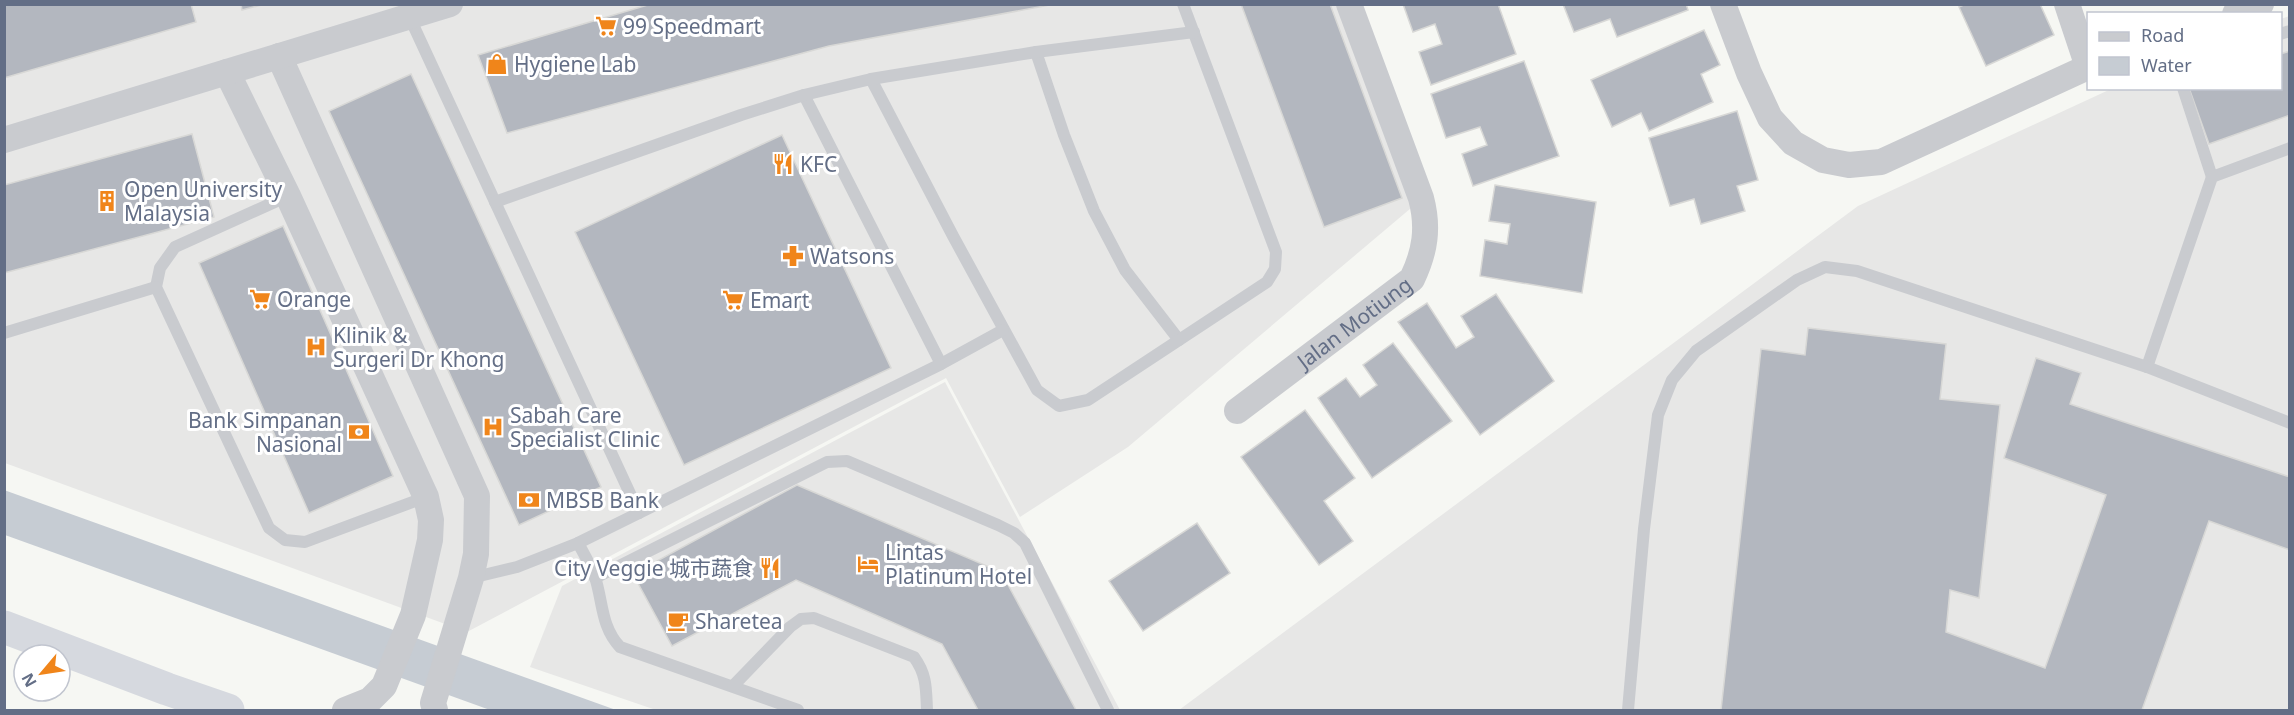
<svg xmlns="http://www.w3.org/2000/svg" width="2294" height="715" font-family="'Noto Sans','Noto Sans SC',sans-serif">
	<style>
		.built { fill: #e7e7e6 }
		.water { fill: #c6ccd3 }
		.building { fill: #b3b7bf; stroke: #d8d8d6; stroke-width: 1.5 }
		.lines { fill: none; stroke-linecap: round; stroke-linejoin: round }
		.lane { stroke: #c9cbcf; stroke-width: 12 }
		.street { stroke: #c9cbcf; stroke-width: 26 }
		.highway { stroke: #d6d9df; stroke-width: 33 }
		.labels { text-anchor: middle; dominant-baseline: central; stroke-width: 6; stroke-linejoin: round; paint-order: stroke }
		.poi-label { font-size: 21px; fill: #636e86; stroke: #fff; text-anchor: start }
		.street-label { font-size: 21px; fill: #636e86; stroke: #fff }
	</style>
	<rect width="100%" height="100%" fill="#f6f7f3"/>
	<!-- built -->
	<g class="built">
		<path d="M4,5H1343L1417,203L1128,447L1020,517L946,378L467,632L5,463Z"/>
		<path d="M2289,16V710H1179L1858,206L2111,89L2280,88L2281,19Z"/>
		<path d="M945,382L1120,710H656L530,667L562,586Z"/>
	</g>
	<!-- water -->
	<path class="water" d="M4,490L616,710H490L5,535Z"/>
	<!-- building -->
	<g class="building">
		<path d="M4,4H191L196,22L4,78Z"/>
		<path d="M241,4H265L242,10Z"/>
		<path d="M651,4H1055L829,46L507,133L478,55Z"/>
		<path d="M1241,4H1330L1402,198L1324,227Z"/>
		<path d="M1403,4H1498L1516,54L1431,85L1419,52L1442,44L1435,24L1413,32Z"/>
		<path d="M1563,4H1686L1688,10L1617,37L1610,19L1574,32Z"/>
		<path d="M1966,4H2040L2054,35L1986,66L1959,7Z"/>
		<path d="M1704,30L1720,65L1701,74L1713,102L1649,131L1641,113L1612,127L1591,80Z"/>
		<path d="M2290,51V115L2209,144L2189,88H2280V54Z"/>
		<path d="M1524,61L1559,156L1473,186L1462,154L1487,145L1480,127L1446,138L1431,94Z"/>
		<path d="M411,74L601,487L519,525L329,111Z"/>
		<path d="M1737,111L1758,180L1737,186L1745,211L1701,224L1694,199L1670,206L1649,138Z"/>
		<path d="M192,134L214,217L4,273V185Z"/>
		<path d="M782,135L891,368L684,465L575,232Z"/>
		<path d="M1495,185L1596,202L1582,293L1480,276L1485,240L1507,244L1510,224L1489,221Z"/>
		<path d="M283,226L393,476L309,513L199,263Z"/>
		<path d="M1496,294L1554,381L1480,435L1398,322L1427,303L1456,348L1474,337L1461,316Z"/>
		<path d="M1808,328L1946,344L1940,399L2000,405L1979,598L1950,590L1946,632L2045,668L2106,495L2004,458L2036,358L2081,373L2070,404L2290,477V550L2209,521L2142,710H1721L1761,349L1805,355Z"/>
		<path d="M1393,343L1452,421L1372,478L1318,398L1346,378L1360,397L1377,385L1363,365Z"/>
		<path d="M1305,410L1355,478L1324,501L1353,541L1319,565L1241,457Z"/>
		<path d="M797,485L1001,572L1076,710H978L942,644L796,580L672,646L633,574Z"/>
		<path d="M1197,523L1230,573L1143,631L1109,581Z"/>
	</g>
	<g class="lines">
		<!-- lane -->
		<g class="lane">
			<path d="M409,16L639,513"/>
			<path d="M2280,34L2290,31"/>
			<path d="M1036,52L1064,135L1094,211L1125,270L1179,340"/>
			<path d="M871,79L953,236L1037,390L1059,406L1088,400L1267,282L1275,269L1276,252L1183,4"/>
			<path d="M2183,88L2212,177"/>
			<path d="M804,95L941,364"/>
			<path d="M288,196L175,247L160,268L156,287L269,528L285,540L305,542L426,497"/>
			<path d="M495,202L741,115L804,95L871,79L1036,52L1194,32"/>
			<path d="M4,333L156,287"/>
			<path d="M2147,367L2212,177L2290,148"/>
			<path d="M578,543C584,554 591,566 595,577C603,602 601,627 620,647L798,710"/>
			<path d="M471,578L517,567L578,543L941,364L1003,330"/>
			<path d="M595,578L827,462L847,461L998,525L1014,533L1025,543L1108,710"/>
			<path d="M733,686L790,627L801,619L814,618L914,657C927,675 926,689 927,710"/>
			<path d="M1628,710L1644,529L1658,415L1672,380L1696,351L1797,280L1825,267L1857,271L2147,367L2290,423"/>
		</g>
		<!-- street -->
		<g class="street">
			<path d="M1723,4L1749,73L1770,118L1793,143L1823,160L1849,165L1881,162L2088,67"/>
			<path d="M2067,4L2088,67"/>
			<path d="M2235,14L2261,4"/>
			<path d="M279,56L477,496L476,554L471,578L433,703L435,710"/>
			<path d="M227,72L288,196L426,497L431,520L430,540L413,615L384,686L370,700L345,710"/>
			<path d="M4,140L450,4"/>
			<path id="s1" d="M1237,411L1412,279C1425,252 1429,228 1421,198L1349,4"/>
		</g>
		<!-- highway -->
		<path class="highway" d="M4,627L167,689L228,710"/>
	</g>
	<!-- icons -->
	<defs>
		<symbol id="supermarket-bare" viewBox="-9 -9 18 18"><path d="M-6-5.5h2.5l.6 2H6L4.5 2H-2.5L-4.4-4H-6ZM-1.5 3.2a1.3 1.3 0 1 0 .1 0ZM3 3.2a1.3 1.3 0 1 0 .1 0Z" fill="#f0851a" stroke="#fff" stroke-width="2.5" paint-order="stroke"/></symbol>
		<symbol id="shop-bare" viewBox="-9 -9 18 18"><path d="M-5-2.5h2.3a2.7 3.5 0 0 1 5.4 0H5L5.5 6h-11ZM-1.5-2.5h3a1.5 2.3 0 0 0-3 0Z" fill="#f0851a" stroke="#fff" stroke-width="2.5" paint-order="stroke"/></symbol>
		<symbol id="restaurant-bare" viewBox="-9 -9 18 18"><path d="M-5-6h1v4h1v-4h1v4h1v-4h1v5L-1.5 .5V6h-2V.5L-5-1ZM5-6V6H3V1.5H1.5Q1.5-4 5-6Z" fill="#f0851a" stroke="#fff" stroke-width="2.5" paint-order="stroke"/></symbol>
		<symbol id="building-bare" viewBox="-9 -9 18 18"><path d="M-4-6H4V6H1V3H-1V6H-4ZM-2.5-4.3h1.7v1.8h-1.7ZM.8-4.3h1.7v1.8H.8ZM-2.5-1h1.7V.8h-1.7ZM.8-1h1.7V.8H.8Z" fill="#f0851a" stroke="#fff" stroke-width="2.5" paint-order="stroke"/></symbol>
		<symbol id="pharmacy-bare" viewBox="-9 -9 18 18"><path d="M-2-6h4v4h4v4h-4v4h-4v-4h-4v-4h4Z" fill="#f0851a" stroke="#fff" stroke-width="2.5" paint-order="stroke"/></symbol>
		<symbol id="hospital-bare" viewBox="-9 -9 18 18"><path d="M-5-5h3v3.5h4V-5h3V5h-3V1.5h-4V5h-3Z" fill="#f0851a" stroke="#fff" stroke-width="2.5" paint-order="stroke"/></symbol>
		<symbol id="bank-bare" viewBox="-9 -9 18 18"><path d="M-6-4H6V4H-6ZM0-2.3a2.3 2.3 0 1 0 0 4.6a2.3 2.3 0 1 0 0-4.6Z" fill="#f0851a" stroke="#fff" stroke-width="2.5" paint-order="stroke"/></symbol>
		<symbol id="hotel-bare" viewBox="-9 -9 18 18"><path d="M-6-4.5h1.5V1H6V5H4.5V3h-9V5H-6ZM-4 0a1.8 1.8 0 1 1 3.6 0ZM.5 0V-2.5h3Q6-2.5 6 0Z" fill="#f0851a" stroke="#fff" stroke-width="2.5" paint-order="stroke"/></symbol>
		<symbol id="cafe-bare" viewBox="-9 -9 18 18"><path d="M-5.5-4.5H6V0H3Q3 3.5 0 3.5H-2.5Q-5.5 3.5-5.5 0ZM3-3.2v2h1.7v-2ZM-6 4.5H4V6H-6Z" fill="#f0851a" stroke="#fff" stroke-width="2.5" paint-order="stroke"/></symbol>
	</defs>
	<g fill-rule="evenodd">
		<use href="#supermarket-bare" x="591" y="11" width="30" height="30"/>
		<use href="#shop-bare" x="482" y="49" width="30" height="30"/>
		<use href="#restaurant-bare" x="768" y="149" width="30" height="30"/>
		<use href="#building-bare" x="92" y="186" width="30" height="30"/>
		<use href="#pharmacy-bare" x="778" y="241" width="30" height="30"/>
		<use href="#supermarket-bare" x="245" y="284" width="30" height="30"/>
		<use href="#supermarket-bare" x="718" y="285" width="30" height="30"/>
		<use href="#hospital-bare" x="301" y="332" width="30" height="30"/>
		<use href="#hospital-bare" x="478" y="412" width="30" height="30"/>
		<use href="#bank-bare" x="344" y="417" width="30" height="30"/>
		<use href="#bank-bare" x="514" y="485" width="30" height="30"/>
		<use href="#hotel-bare" x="853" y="549" width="30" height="30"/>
		<use href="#restaurant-bare" x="755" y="553" width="30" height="30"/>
		<use href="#cafe-bare" x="663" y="606" width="30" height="30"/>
	</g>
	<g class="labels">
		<!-- poi labels -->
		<g class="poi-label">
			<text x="623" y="26">99 Speedmart</text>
			<text x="514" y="64">Hygiene Lab</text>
			<text x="800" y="164">KFC</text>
			<text x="124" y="189">Open University<tspan x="124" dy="24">Malaysia</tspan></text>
			<text x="810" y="256">Watsons</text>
			<text x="277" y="299">Orange</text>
			<text x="750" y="300">Emart</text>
			<text x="333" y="335">Klinik &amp;<tspan x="333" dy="24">Surgeri Dr Khong</tspan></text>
			<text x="510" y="415">Sabah Care<tspan x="510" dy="24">Specialist Clinic</tspan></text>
			<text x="342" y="420" text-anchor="end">Bank Simpanan<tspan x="342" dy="24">Nasional</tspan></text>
			<text x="546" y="500">MBSB Bank</text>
			<text x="885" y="552">Lintas<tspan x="885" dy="24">Platinum Hotel</tspan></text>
			<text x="753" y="568" text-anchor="end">City Veggie 城市蔬食</text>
			<text x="695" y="621">Sharetea</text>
		</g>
		<!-- street labels -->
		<g class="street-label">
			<text stroke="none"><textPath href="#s1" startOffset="147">Jalan Motiung</textPath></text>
		</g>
	</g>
	<!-- border -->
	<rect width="2294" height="715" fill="none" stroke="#636e86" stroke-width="12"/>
	<!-- legend -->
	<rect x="2087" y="12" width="195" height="78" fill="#ffffff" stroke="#c1c5cf" stroke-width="1.5"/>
	<rect x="2099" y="32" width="30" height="9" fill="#c9cbcf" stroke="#c1c5cf" stroke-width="1.5"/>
	<text x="2141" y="42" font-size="18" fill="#636e86">Road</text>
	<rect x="2099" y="57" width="30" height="18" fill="#c6ccd3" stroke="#c1c5cf" stroke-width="1.5"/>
	<text x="2141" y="72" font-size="18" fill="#636e86">Water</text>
	<!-- north arrow -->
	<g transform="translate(42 673) rotate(241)"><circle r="28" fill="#ffffff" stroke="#c1c5cf" stroke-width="1.5"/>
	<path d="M0-4.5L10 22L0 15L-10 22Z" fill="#f0851a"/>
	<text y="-9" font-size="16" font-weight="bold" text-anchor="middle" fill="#636e86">N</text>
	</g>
</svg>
